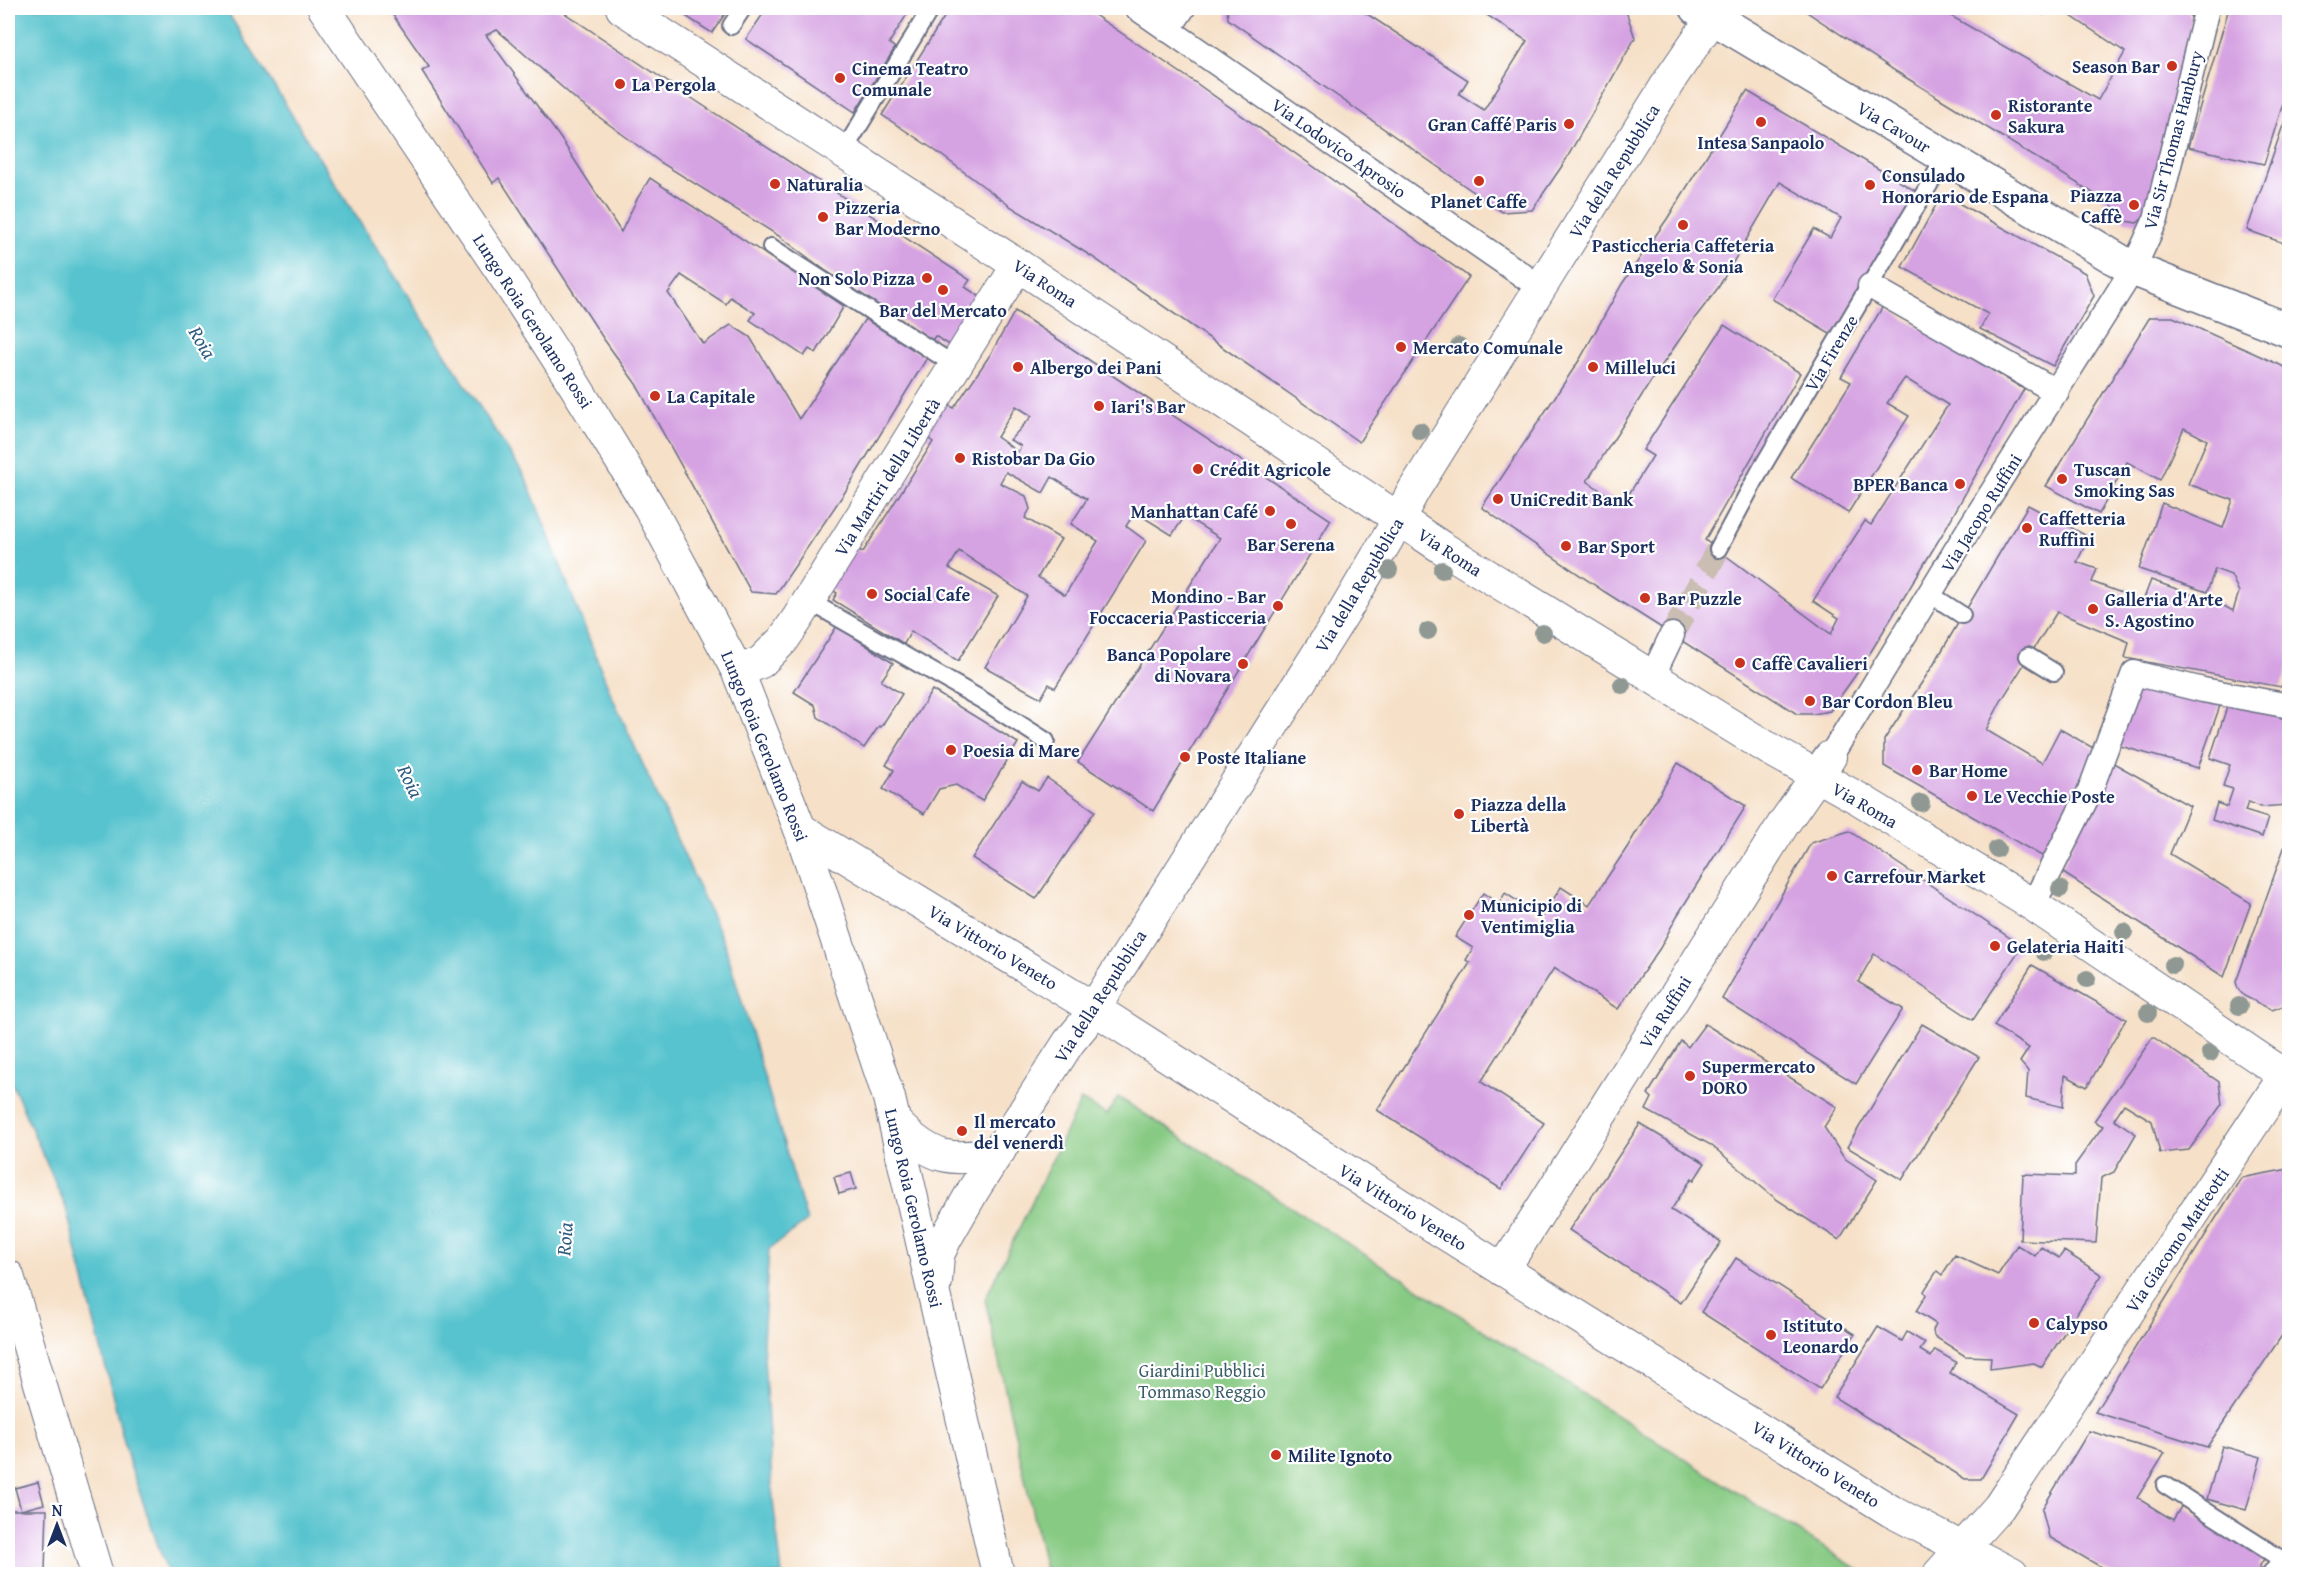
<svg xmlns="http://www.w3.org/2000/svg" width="2297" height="1582" font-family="'Gentium Book Plus',serif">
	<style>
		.green { fill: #87ca83; stroke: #517c70; stroke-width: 1.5 }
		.water { fill: #56c3ce; stroke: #387996; stroke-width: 1.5 }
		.building { fill: #d5a2e2; fill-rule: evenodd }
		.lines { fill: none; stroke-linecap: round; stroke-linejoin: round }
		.pedestrian-tunnel { stroke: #cabdb2; stroke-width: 24; stroke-dasharray: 24 12; stroke-linecap: butt }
		.service-casing { stroke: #686d83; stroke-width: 20 }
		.pedestrian-casing { stroke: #686d83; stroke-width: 27 }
		.minor-casing { stroke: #686d83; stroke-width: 34 }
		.primary-casing { stroke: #686d83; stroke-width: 36 }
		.service { stroke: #fff; stroke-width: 16 }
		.pedestrian { stroke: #fff; stroke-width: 24 }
		.minor { stroke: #fff; stroke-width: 32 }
		.primary { stroke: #fff; stroke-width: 33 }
		.tree { fill: #8f9893 }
		.poi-dot { fill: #c8321e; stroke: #fff; stroke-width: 2 }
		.labels { text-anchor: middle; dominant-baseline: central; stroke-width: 4.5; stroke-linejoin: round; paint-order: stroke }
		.poi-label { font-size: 18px; font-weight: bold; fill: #1b2f5e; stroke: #fff; text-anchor: start }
		.street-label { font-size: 18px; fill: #1b2f5e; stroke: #fff }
		.park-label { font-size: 18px; fill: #3b5e69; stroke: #fff }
		.water-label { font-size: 20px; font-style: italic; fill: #2d5b80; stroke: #fff }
	</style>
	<rect width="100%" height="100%" fill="#fff"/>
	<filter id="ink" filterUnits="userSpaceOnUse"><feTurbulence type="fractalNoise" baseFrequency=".0167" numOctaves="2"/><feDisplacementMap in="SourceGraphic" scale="12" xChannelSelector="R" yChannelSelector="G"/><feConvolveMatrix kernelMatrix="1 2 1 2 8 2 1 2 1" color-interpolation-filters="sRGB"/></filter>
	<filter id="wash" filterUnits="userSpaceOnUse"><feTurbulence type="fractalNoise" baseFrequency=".008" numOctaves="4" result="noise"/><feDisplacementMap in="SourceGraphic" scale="24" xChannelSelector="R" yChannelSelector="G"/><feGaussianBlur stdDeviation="1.35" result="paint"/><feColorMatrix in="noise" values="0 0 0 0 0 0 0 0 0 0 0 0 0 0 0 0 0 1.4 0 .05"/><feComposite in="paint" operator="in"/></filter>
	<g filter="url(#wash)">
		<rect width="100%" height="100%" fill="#f6e0c7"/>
		<!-- green -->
		<path class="green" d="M1118,1097L1865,1574H1046L985,1299L1081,1100L1107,1115Z"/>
		<!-- water -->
		<path class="water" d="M8,8H225L341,193L526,478L610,692L725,945L807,1221L769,1249L763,1341L773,1501L782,1574H168L129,1462L66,1208L8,1074Z"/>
		<g id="blocks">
			<!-- building -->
			<g class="building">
				<path d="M388,8H557L684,93L970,280L965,287L988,302L958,350L935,336L932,340L826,271L779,236L660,162L580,103L497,30L486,35L561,139L621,232L637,199L650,178L844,306L816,353L809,349L804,356L750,320L755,313L730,297L726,304L681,275L668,293L703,344L731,325L750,337L799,419L865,319L927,358L845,492L776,594L751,592L636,384L603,338L499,178L493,183L422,71L429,67Z"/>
				<path d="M673,8H729L712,33Z"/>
				<path d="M767,8H911L889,43L895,48L855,112L746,39Z"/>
				<path d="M950,8H1084L1196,83L1469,277L1359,442L1091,256L1010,206L933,149L882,115Z"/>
				<path d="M1227,8H1358L1468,80L1459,94L1484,110L1527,41L1476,8H1625L1635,38L1564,163L1532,210L1502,212L1228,19Z"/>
				<path d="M1801,8H1937L2098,100L2125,52L2059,8H2182L2187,11L2192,19L2151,199L2143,218L2137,223L2125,221L2116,213L2111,204L1897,72Z"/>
				<path d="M2031,8H2047L2043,15Z"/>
				<path d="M2229,8H2289V84L2264,164L2188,147Z"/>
				<path d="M1747,91L1919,193L1835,336L1772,299L1814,229L1830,238L1841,218L1780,182L1718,288L1691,323L1651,381L1587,481L1622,505L1653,456L1643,450L1724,325L1800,373L1705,540L1831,634L1839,618L1813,601L1865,521L1871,525L1948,405L1905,378L1887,403L1909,416L1848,513L1791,478L1851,382L1841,377L1883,306L2024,389L1943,533L1864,663L1830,711L1813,714H1797L1605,592L1506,525L1482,507L1580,359L1622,284L1667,219Z"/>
				<path d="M2289,108V245L2247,230Z"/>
				<path d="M1942,194L2085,273L2094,296L2053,366L1980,329L1988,314L1902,267Z"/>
				<path d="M1015,311L1331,520L1153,811L1078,762L1220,538L1185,516L1172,535L1135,512L1126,526L1146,541L1055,688L1049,684L1041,698L985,667L1027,596L959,551L949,568L998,596L958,661L911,631L904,644L833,600L837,593L826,586L851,546L863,552L933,442L921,433L941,401L954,408L990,355ZM1016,406L1032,416L1010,440L1021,446L1018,452L997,437ZM1006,472L1043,493L1052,477L1087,499L1071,524L1098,541L1065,595L1038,577L1061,539L1025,518L1030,509L1026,496L1000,483Z"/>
				<path d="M2150,317H2173L2289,369V666L2281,687L2125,658L2129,642L2057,612L2001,701L1986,730L2042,763L2060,729L2102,753L2047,859L1884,766V740L1934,664L2028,505L2089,537L2077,562L2097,569L2092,582L2143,601L2151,580L2222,605L2233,611L2239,592L2231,575L2215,569L2207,592L2139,569L2162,503L2223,528L2233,500L2188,484L2207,440L2184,428L2160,480L2127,462L2099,514L2046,486Z"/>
				<path d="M837,626L893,663L881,681L902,694L881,727L879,726L864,748L818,717L815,705L794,692Z"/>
				<path d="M2139,681L2221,703L2198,768L2113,744Z"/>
				<path d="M932,690L1018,743L982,801L956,785L939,789L924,814L883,789L894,770L886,765Z"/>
				<path d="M2229,701L2285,719L2284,724L2289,723V828H2288L2286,805L2261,807L2248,802L2245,811L2268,818L2262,837L2212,820L2217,803L2227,807L2233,789L2223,786L2230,765L2210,758Z"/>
				<path d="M2110,761L2190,806L2170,854L2251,903L2224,977L2060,871Z"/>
				<path d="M1678,763L1746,806L1677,916L1660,948L1618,1009L1554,968L1481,1082L1544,1123L1501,1189L1377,1110L1470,963L1466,960L1473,948L1455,937L1483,893L1499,904L1505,893L1542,917L1561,887L1589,905L1628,846Z"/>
				<path d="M1047,778L1095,811L1036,899L972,858L1022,781L1038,791Z"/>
				<path d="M1849,831L2022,946L1973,1020L1874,954L1858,982L1903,1009L1856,1084L1722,999L1811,843Z"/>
				<path d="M2289,834V1004L2272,1010L2244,996L2238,989L2236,982Z"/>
				<path d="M2032,965L2126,1019L2087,1087L2065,1075L2063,1107L2026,1098L2028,1071L2020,1062L2029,1048L1994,1026Z"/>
				<path d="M1705,1024L1837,1107L1824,1127L1844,1158L1877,1180L1839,1240L1776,1199L1711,1145L1646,1110L1652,1098L1648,1094L1681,1041L1688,1047Z"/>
				<path d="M1922,1024L1979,1057L1902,1180L1847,1147Z"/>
				<path d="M2153,1037L2219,1082L2222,1104L2189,1150L2160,1153L2152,1121L2124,1104L2114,1119L2136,1134L2114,1172L2101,1178L2096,1243L2020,1240L2023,1174L2075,1176V1165L2103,1126L2094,1121Z"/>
				<path d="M1640,1124L1705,1163L1694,1180L1692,1178L1671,1210L1721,1242L1681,1303L1569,1230Z"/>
				<path d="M2289,1169V1325L2207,1447L2095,1412L2241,1178Z"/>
				<path d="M851,1173L856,1189L839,1194L834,1177Z"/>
				<path d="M2017,1245L2035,1256L2041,1247L2059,1258L2064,1251L2102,1275L2042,1367L2034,1363L1990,1369L1991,1357L1965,1356L1934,1336L1933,1330L1936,1324L1916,1311L1926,1295L1924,1291L1937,1271L1942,1275L1955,1255L1998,1275Z"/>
				<path d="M1736,1258L1855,1334L1820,1389L1701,1312Z"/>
				<path d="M1878,1327L1902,1341L1907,1332L1925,1343L1920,1350L1931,1357L1935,1350L1956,1362L1950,1373L2019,1414L1981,1479H1965L1834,1397Z"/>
				<path d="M2089,1431L2165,1453L2137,1498L2173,1520L2182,1505L2264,1559L2259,1567L2272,1574H2113L2049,1537L2042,1509Z"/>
				<path d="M2222,1446L2261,1457L2246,1510L2207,1499Z"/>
				<path d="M38,1482L44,1504L21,1510L15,1488Z"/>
				<path d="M8,1510H47L45,1570H8Z"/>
			</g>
		</g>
	</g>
	<g filter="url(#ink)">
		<use href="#blocks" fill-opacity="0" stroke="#686d83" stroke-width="1.5"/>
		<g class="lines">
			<!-- pedestrian-tunnel -->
			<path class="pedestrian-tunnel" d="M1672,635L1718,549"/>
			<defs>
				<g id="service">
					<path d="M731,26L743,8"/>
					<path d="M843,152L931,8"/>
					<path d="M771,247L956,366"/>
					<path d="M1718,549L1761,469L1945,158"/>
					<path d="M1930,594L1962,615"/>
					<path d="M809,601L982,700L1046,741"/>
					<path d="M2028,656L2054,672"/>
					<path d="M2165,1485L2281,1559"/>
					<path d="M2271,1573L2281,1559L2290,1564"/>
				</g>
				<g id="pedestrian">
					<path d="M1137,8L1541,288"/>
					<path d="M1168,30L1183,8"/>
					<path d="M1870,286L2057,392"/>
					<path d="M1652,677L1672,635"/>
					<path d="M1830,757L1969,529L2133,269L2156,219L2207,8"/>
					<path d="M2033,905L2090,791L2134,673L2203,690L2290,706"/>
				</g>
				<g id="minor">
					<path d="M324,8L500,269L574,384L650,508L738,672L800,829L889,1098L998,1574"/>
					<path d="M622,8L1018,265L1441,547L1771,750L1861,800L2033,905L2290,1079"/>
					<path d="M738,672L761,662L783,640L798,618L1018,265"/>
					<path d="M800,829L1093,1008L1436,1228L1891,1511L2012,1574"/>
					<path d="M897,1124C930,1158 954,1165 1000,1150"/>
					<path d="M1503,1270L1784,823L1830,757"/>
					<path d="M8,1276L97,1574"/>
					<path d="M936,1282L938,1255L946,1238L974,1189L1069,1042L1084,1024L1346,609L1388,538L1414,490L1673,75L1719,8"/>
					<path d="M1939,1574L1999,1507L2290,1068"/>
				</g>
				<path id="primary" d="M1697,8L2133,269L2290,331"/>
			</defs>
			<!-- service casing -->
			<use href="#service" class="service-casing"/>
			<!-- pedestrian casing -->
			<use href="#pedestrian" class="pedestrian-casing"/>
			<!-- minor casing -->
			<use href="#minor" class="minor-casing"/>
			<!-- primary casing -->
			<use href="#primary" class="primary-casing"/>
			<!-- service -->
			<use href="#service" class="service"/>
			<!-- pedestrian -->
			<use href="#pedestrian" class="pedestrian"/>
			<!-- minor -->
			<use href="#minor" class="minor"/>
			<!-- primary -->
			<use href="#primary" class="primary"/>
		</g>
		<!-- trees -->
		<g class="tree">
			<circle cx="1459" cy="346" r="9"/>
			<circle cx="1420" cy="431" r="9"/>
			<circle cx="1389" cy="570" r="9"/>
			<circle cx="1442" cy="570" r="9"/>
			<circle cx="1428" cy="631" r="9"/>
			<circle cx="1543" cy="633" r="9"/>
			<circle cx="1622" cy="685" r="9"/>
			<circle cx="1921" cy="803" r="9"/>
			<circle cx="1997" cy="849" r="9"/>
			<circle cx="2060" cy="889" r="9"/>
			<circle cx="2124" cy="932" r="9"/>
			<circle cx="2044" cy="952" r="9"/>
			<circle cx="2173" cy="965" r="9"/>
			<circle cx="2087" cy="979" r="9"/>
			<circle cx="2239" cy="1006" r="9"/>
			<circle cx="2148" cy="1013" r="9"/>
			<circle cx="2210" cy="1053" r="9"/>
		</g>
	</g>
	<!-- markers -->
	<g class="poi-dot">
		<circle cx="2172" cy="66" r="6"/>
		<circle cx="840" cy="78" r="6"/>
		<circle cx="620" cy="84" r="6"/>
		<circle cx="1996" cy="115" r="6"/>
		<circle cx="1761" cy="122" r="6"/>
		<circle cx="1569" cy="124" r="6"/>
		<circle cx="1479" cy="181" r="6"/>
		<circle cx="775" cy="184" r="6"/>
		<circle cx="1870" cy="185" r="6"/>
		<circle cx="2134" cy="205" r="6"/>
		<circle cx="823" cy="217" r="6"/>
		<circle cx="1683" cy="225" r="6"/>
		<circle cx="927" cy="278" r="6"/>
		<circle cx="943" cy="290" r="6"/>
		<circle cx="1401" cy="347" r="6"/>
		<circle cx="1018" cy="367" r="6"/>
		<circle cx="1593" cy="367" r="6"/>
		<circle cx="655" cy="396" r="6"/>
		<circle cx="1099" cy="406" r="6"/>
		<circle cx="960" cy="458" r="6"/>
		<circle cx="1198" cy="469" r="6"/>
		<circle cx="2062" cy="479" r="6"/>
		<circle cx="1960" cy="484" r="6"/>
		<circle cx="1498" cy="499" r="6"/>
		<circle cx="1270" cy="511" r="6"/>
		<circle cx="1291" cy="524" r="6"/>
		<circle cx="2027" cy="528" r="6"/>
		<circle cx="1566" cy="546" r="6"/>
		<circle cx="872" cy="594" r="6"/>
		<circle cx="1645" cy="598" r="6"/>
		<circle cx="1278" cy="606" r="6"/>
		<circle cx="2093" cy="609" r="6"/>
		<circle cx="1740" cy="663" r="6"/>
		<circle cx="1243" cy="664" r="6"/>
		<circle cx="1810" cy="701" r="6"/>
		<circle cx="951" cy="750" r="6"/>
		<circle cx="1185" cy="757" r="6"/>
		<circle cx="1917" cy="770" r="6"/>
		<circle cx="1972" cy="796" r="6"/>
		<circle cx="1459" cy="814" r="6"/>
		<circle cx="1832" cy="876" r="6"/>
		<circle cx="1469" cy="915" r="6"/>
		<circle cx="1995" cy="946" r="6"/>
		<circle cx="1690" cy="1076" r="6"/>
		<circle cx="962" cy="1131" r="6"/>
		<circle cx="2034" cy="1323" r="6"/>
		<circle cx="1771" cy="1335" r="6"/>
		<circle cx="1276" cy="1455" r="6"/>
	</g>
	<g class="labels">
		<!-- poi labels -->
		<g class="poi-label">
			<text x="2160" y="66" text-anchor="end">Season Bar</text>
			<text x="852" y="68">Cinema Teatro<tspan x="852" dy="21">Comunale</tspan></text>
			<text x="632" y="84">La Pergola</text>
			<text x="2008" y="105">Ristorante<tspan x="2008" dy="21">Sakura</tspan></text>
			<text x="1557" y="124" text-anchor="end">Gran Caffé Paris</text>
			<text x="1761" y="142" text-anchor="middle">Intesa Sanpaolo</text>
			<text x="1882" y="175">Consulado<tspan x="1882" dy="21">Honorario de Espana</tspan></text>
			<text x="787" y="184">Naturalia</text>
			<text x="2122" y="195" text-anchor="end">Piazza<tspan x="2122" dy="21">Caffè</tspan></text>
			<text x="1479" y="201" text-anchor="middle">Planet Caffe</text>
			<text x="835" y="207">Pizzeria<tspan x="835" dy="21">Bar Moderno</tspan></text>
			<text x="1683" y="245" text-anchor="middle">Pasticcheria Caffeteria<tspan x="1683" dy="21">Angelo &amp; Sonia</tspan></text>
			<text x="915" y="278" text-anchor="end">Non Solo Pizza</text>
			<text x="943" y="310" text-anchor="middle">Bar del Mercato</text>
			<text x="1413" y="347">Mercato Comunale</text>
			<text x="1030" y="367">Albergo dei Pani</text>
			<text x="1605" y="367">Milleluci</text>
			<text x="667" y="396">La Capitale</text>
			<text x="1111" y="406">Iari's Bar</text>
			<text x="972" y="458">Ristobar Da Gio</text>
			<text x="1210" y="469">Crédit Agricole</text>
			<text x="2074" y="469">Tuscan<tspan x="2074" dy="21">Smoking Sas</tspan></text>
			<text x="1948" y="484" text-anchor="end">BPER Banca</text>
			<text x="1510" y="499">UniCredit Bank</text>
			<text x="1258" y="511" text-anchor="end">Manhattan Café</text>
			<text x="2039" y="518">Caffetteria<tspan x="2039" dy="21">Ruffini</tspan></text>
			<text x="1291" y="544" text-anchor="middle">Bar Serena</text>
			<text x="1578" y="546">Bar Sport</text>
			<text x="884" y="594">Social Cafe</text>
			<text x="1266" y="596" text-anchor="end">Mondino - Bar<tspan x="1266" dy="21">Foccaceria Pasticceria</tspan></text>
			<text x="1657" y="598">Bar Puzzle</text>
			<text x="2105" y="599">Galleria d'Arte<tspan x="2105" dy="21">S. Agostino</tspan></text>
			<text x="1231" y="654" text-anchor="end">Banca Popolare<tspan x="1231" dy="21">di Novara</tspan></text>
			<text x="1752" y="663">Caffè Cavalieri</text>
			<text x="1822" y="701">Bar Cordon Bleu</text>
			<text x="963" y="750">Poesia di Mare</text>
			<text x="1197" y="757">Poste Italiane</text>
			<text x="1929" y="770">Bar Home</text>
			<text x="1984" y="796">Le Vecchie Poste</text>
			<text x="1471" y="804">Piazza della<tspan x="1471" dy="21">Libertà</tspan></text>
			<text x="1844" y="876">Carrefour Market</text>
			<text x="1481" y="905">Municipio di<tspan x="1481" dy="21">Ventimiglia</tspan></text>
			<text x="2007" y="946">Gelateria Haiti</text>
			<text x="1702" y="1066">Supermercato<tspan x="1702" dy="21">DORO</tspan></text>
			<text x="974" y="1121">Il mercato<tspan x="974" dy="21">del venerdì</tspan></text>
			<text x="2046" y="1323">Calypso</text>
			<text x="1783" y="1325">Istituto<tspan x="1783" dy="21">Leonardo</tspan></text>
			<text x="1288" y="1455">Milite Ignoto</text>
		</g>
		<!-- street labels -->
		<g class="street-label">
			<text transform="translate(1894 127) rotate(31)">Via Cavour</text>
			<text transform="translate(2173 140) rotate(-75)">Via Sir Thomas Hanbury</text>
			<text transform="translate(1339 148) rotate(35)">Via Lodovico Aprosio</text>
			<text transform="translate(1614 171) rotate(-58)">Via della Repubblica</text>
			<text transform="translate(1045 283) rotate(33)">Via Roma</text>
			<text transform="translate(533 321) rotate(57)">Lungo Roia Gerolamo Rossi</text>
			<text transform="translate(1831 353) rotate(-59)">Via Firenze</text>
			<text transform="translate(887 477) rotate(-58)">Via Martiri della Libertà</text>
			<text transform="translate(1981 513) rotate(-58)">Via Jacopo Ruffini</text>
			<text transform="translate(1450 552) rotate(33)">Via Roma</text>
			<text transform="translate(1359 585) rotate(-59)">Via della Repubblica</text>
			<text transform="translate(765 746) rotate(68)">Lungo Roia Gerolamo Rossi</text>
			<text transform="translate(1865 805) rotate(30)">Via Roma</text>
			<text transform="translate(993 947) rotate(31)">Via Vittorio Veneto</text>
			<text transform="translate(1100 996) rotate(-57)">Via della Repubblica</text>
			<text transform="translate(1665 1012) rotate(-58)">Via Ruffini</text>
			<text transform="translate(1403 1207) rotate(32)">Via Vittorio Veneto</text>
			<text transform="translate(914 1208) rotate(77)">Lungo Roia Gerolamo Rossi</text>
			<text transform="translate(2177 1240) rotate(-56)">Via Giacomo Matteotti</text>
			<text transform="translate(1816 1464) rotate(32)">Via Vittorio Veneto</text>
		</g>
		<!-- park labels -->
		<g class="park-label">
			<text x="1202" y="1370">Giardini Pubblici<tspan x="1202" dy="21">Tommaso Reggio</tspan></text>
		</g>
		<!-- water labels -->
		<g class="water-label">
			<text transform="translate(203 342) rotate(59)">Roia</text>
			<text transform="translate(411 781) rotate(65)">Roia</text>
			<text transform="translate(564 1239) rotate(-86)">Roia</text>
		</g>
	</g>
	<!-- margin -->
	<rect width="2297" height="1582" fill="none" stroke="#fff" stroke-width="30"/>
	<!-- north arrow -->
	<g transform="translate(57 1525)" stroke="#ffffff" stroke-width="4.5" paint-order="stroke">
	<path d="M0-4.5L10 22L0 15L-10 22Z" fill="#1b2f5e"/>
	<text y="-9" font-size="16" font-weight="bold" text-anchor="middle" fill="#1b2f5e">N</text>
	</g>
</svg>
